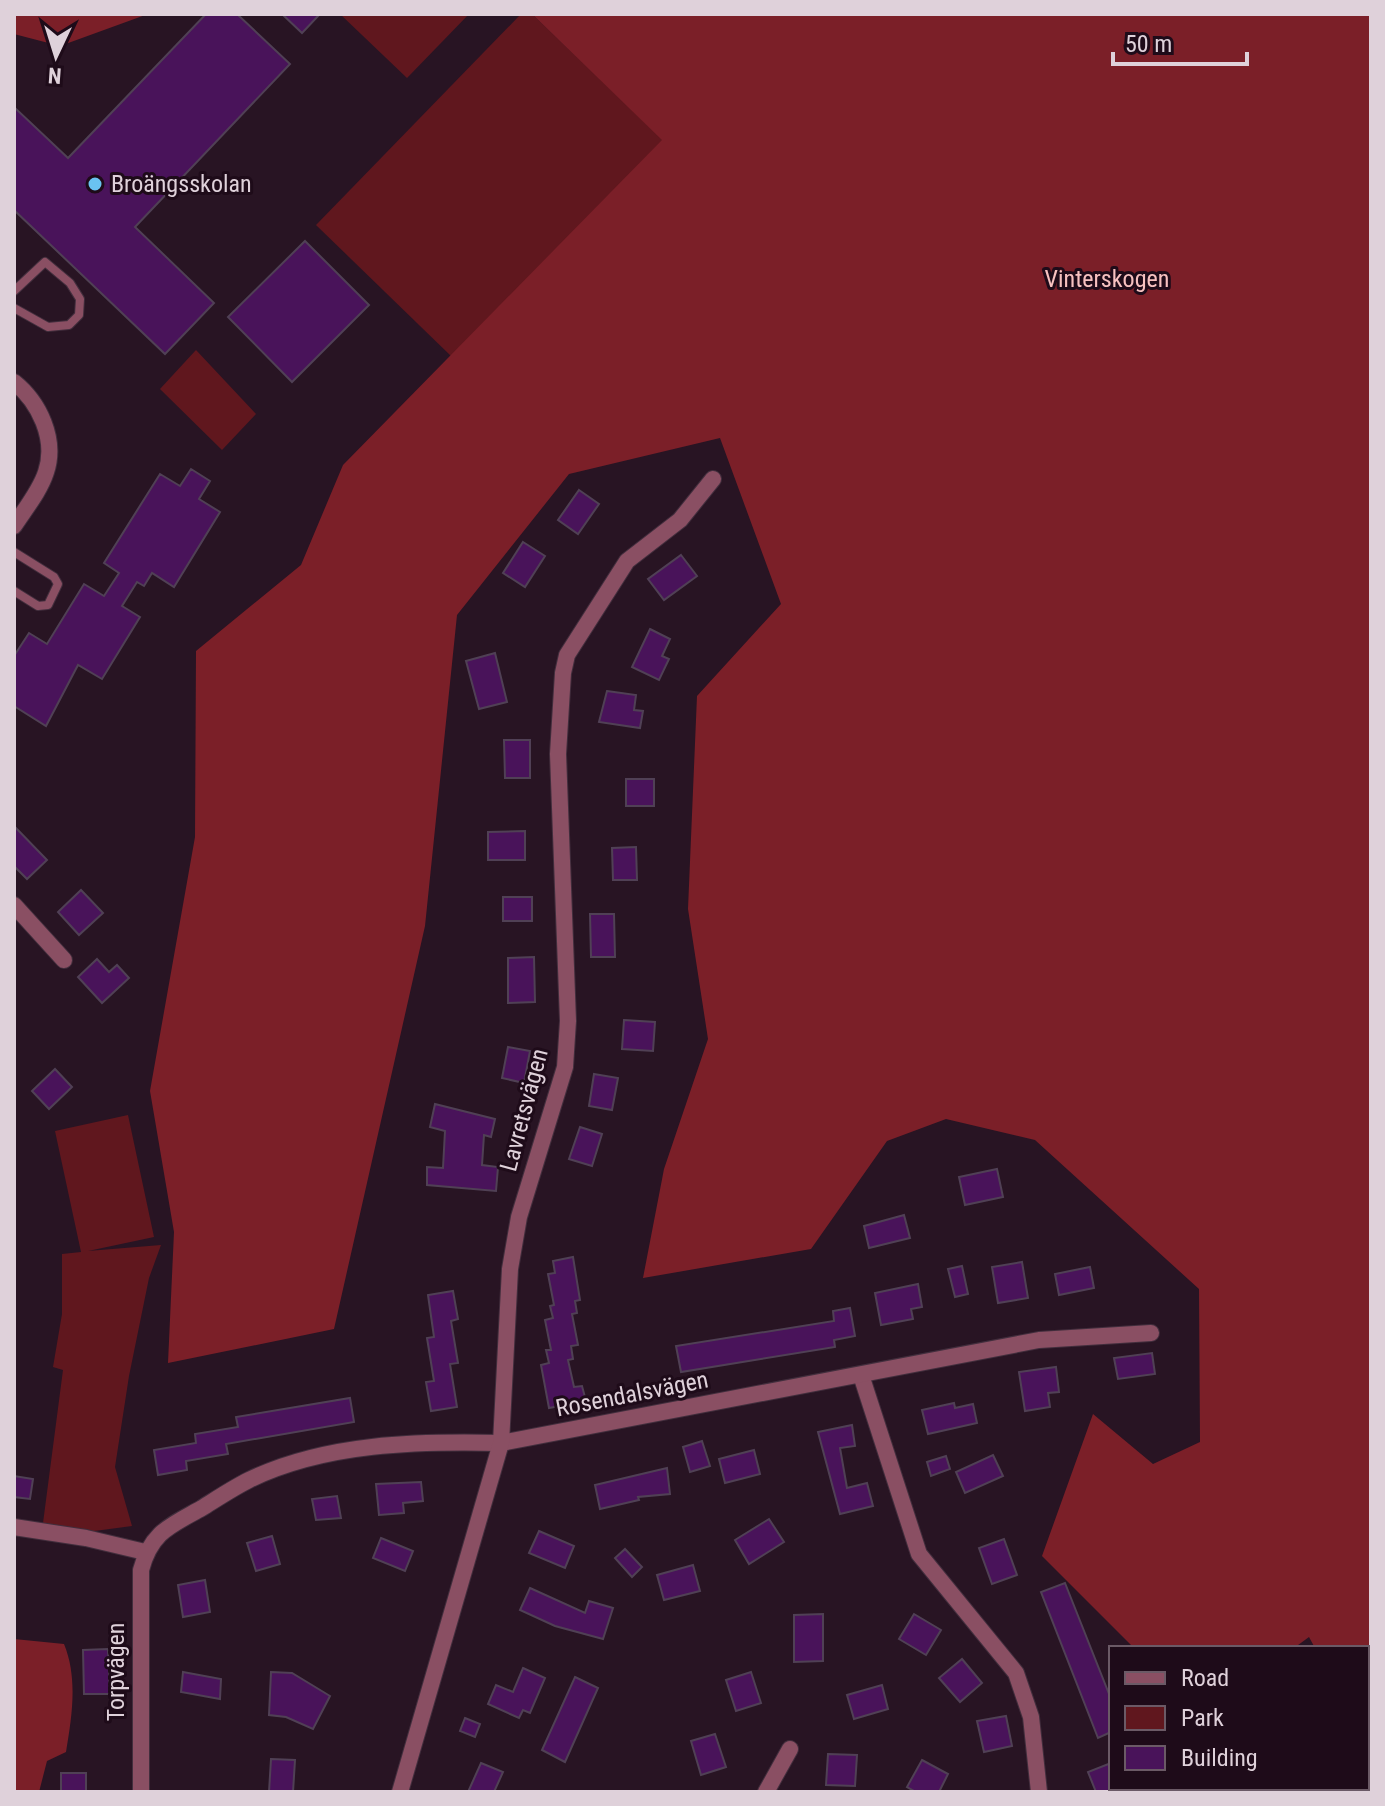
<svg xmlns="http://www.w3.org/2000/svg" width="1385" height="1806" font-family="'Roboto Condensed',sans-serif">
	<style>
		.green { fill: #60171e }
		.forest { fill: #7b1f28 }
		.building { fill: #49135a; stroke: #504055; stroke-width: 2 }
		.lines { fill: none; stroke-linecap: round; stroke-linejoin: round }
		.service-casing { stroke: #422e3d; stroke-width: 10 }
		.minor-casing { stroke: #422e3d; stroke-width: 18 }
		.service { stroke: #8a4f63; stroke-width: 8 }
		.minor { stroke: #8a4f63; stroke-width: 16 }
		.poi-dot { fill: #6ac3f1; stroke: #1e0b19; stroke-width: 3 }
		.labels { text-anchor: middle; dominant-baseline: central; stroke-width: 6; stroke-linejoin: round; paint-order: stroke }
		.poi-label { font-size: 24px; fill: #dfd1da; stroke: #1e0b19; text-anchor: start }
		.park-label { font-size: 24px; fill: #f7c1c0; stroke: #1e0b19 }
		.street-label { font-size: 24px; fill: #dfd1da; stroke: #1e0b19 }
	</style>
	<rect width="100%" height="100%" fill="#281423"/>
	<!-- green -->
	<g class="green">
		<path d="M340,14H469L407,78Z"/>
		<path d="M521,14H532L663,140L452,357L316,225Z"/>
		<path d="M196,350L256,414L222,450L160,389Z"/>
		<path d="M128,1115L154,1237L88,1251L161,1245L149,1278L129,1376L115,1467L132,1526L87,1532L43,1523L63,1370L53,1367L62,1314V1254L81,1252L55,1131Z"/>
	</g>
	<!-- forest -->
	<g class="forest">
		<path d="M14,14H148L60,46L14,34Z"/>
		<path d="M532,14H1371V1765L1367,1757V1648H1315L1309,1637L1294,1648H1134L1042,1556L1093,1414L1153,1464L1200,1442L1199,1289L1035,1140L946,1119L887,1141L811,1249L643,1278L664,1169L708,1039L688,909L697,696L781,604L720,438L569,474L457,615L425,926L334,1329L168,1363L174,1232L150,1091L195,837L196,651L301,565L343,465L662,140Z"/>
		<path d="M14,1639L64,1644C78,1678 72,1716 66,1752L47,1761L39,1792H14Z"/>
	</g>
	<!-- building -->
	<g class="building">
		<path d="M206,14H237L290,64L135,227L214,303L165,354L14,210V107L68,158Z"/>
		<path d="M282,14H320L302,33Z"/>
		<path d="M305,241L369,305L292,382L228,317Z"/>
		<path d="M191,469L210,481L199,499L220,512L174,587L152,573L144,586L137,582L122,606L140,617L102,679L78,665L46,726L14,706V656L29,633L47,644L84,584L104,596L119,573L104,563L160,474L180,486Z"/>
		<path d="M579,490L599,504L578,534L558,520Z"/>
		<path d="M523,542L545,556L525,587L503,573Z"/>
		<path d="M681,555L697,576L664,600L648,579Z"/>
		<path d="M650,629L670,639L662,656L669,659L659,680L632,667Z"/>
		<path d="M495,653L507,702L479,709L466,661Z"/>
		<path d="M607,691L636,695L634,710L643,711L640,728L599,722Z"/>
		<path d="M504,740H530V778H505Z"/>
		<rect x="626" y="779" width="28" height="27"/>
		<path d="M14,826L47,860L27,879L14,866Z"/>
		<path d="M525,831V860H488V832Z"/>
		<path d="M636,847L637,880H613L612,848Z"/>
		<path d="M81,890L103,913L79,935L58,912Z"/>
		<rect x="503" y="897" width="29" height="24"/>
		<path d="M590,914H614L615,957H591Z"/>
		<path d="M534,957L535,1002L508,1003V958Z"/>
		<path d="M97,959L109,972L117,965L129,978L102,1003L78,977Z"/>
		<path d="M624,1020L655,1022L653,1051L622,1049Z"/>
		<path d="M508,1047L530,1051L524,1083L502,1078Z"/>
		<path d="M55,1069L72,1087L49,1109L32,1091Z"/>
		<path d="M594,1074L618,1078L612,1110L589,1106Z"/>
		<path d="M435,1104L495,1119L491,1137L484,1135L482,1165L498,1167L496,1191L427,1185V1167L443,1168L445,1131L430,1127Z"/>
		<path d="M580,1127L602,1134L592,1166L569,1159Z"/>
		<path d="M997,1169L1003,1197L965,1205L959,1177Z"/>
		<path d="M904,1215L910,1238L869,1248L864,1226Z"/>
		<path d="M573,1257L580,1300L575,1301L577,1313L572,1314L578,1345L571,1346L573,1359L568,1360L574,1387L582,1386L586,1401L549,1408L541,1365L549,1363L546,1350H551L545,1320L553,1318L550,1306L554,1305L548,1274L555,1273L553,1261Z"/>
		<path d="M1022,1262L1028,1298L998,1303L992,1267Z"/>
		<path d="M962,1266L968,1294L955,1297L948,1269Z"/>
		<path d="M1090,1267L1094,1288L1059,1295L1055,1274Z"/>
		<path d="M918,1284L922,1307L911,1309L913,1319L881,1325L875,1293Z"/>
		<path d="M453,1291L458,1319L451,1321L458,1363L450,1364L457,1407L431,1411L426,1382L434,1381L427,1338L434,1337L428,1295Z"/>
		<path d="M850,1308L855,1336L834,1340L835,1347L681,1372L676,1346L834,1321L833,1311Z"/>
		<path d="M1152,1353L1155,1374L1118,1379L1114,1358Z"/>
		<path d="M1056,1367L1059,1392L1048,1393L1050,1407L1025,1411L1019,1372Z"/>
		<path d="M350,1398L354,1422L226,1444L228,1454L186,1461L187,1470L158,1475L154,1450L196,1443L195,1434L238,1427L236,1417Z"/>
		<path d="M954,1403L955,1408L973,1404L977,1423L928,1434L922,1410Z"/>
		<path d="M852,1425L855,1446L840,1448L847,1488L867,1483L873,1506L840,1514L818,1432Z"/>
		<path d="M702,1441L710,1466L690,1472L683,1447Z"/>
		<path d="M754,1450L760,1474L725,1483L719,1459Z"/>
		<path d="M993,1455L1003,1476L965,1493L956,1472Z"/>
		<path d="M946,1456L950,1469L931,1476L927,1462Z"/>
		<path d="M667,1468L670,1494L638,1497L639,1500L600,1509L595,1485Z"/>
		<path d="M14,1476L33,1479L30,1499L14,1497Z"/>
		<path d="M421,1482L423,1501L403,1503L404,1513L379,1515L376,1484Z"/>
		<path d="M337,1496L341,1518L316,1520L312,1499Z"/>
		<path d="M769,1519L784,1542L749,1564L735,1540Z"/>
		<path d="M539,1531L574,1546L565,1568L529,1553Z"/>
		<path d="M272,1536L280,1564L256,1571L247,1543Z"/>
		<path d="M381,1538L413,1551L405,1571L373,1558Z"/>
		<path d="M1004,1539L1017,1575L992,1584L979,1548Z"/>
		<path d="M625,1549L642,1567L632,1577L615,1558Z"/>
		<path d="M693,1565L700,1591L664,1600L657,1575Z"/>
		<path d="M205,1580L210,1612L183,1617L178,1585Z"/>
		<path d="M1065,1583L1111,1699V1732L1098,1738L1041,1592Z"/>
		<path d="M530,1588L585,1613L589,1601L613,1608L603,1639L555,1626L520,1610Z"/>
		<path d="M823,1614V1661L794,1662V1615Z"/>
		<path d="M914,1614L941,1630L926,1655L899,1639Z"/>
		<path d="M108,1649L110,1694H84L83,1650Z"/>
		<path d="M962,1659L982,1683L960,1702L939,1678Z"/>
		<path d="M523,1668L545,1678L530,1713L523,1710L519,1718L488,1704L496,1685L513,1692Z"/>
		<path d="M183,1672L221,1679L220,1699L181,1692Z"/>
		<path d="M271,1672L292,1673L330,1696L313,1729L286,1717L269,1715Z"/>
		<path d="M751,1672L761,1703L736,1711L726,1680Z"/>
		<path d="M575,1677L598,1688L565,1762L542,1750Z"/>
		<path d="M882,1685L888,1709L854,1719L847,1695Z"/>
		<path d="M1006,1716L1012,1746L984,1752L977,1721Z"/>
		<path d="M465,1718L480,1724L475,1737L460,1731Z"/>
		<path d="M715,1734L726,1767L701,1775L691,1741Z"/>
		<path d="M828,1754L857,1755L855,1786L826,1785Z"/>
		<path d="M271,1759L295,1760L293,1792H269Z"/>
		<path d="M922,1760L948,1774L939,1792H916L907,1787Z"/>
		<path d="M481,1763L503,1772L494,1792H468Z"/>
		<path d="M1111,1763V1792H1096L1088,1772Z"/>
		<rect x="61" y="1773" width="25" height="19"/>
	</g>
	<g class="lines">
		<defs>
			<g id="service">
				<path d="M14,291L45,262L70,283L80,299L79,315L69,325L48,327L14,308"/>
				<path d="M14,552L54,577L58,584L48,605L38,606L14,591"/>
			</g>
			<g id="minor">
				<path d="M14,382C39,402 57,439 46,472C40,491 25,509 14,526"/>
				<path d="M14,905L64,960"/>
				<path d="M861,1375L919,1554L1016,1673L1031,1717L1039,1792"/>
				<path d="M14,1527L86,1538L145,1552"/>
				<path d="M141,1792V1570C151,1532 170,1526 202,1508C218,1498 233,1488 249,1480C325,1443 418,1441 501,1443L1039,1340L1151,1333"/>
				<path d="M400,1792L501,1443L510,1269L519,1217L565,1067L568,1021L558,754L563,673L567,655L627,561L680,520L713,479"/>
				<path d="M766,1792L790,1749"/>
			</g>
		</defs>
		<!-- service casing -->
		<use href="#service" class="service-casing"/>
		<!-- minor casing -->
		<use href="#minor" class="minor-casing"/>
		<!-- service -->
		<use href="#service" class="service"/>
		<!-- minor -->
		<use href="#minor" class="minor"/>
	</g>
	<!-- markers -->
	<circle class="poi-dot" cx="95" cy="184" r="8"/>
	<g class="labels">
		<!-- poi labels -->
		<g class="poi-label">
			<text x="111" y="184">Broängsskolan</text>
		</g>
		<!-- park labels -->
		<g class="park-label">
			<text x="1107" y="279">Vinterskogen</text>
		</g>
		<!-- street labels -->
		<g class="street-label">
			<text transform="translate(524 1110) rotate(-75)">Lavretsvägen</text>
			<text transform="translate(632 1394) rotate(-11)">Rosendalsvägen</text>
			<text transform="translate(116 1672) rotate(-90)">Torpvägen</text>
		</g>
	</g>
	<!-- border -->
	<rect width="1385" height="1806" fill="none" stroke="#dfd1da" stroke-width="32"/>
	<!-- legend -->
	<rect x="1109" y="1646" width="260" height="144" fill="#1e0b19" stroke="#6b5a66" stroke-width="2"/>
	<rect x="1125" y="1672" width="40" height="12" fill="#8a4f63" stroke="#6b5a66" stroke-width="2"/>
	<text x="1181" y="1686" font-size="24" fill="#dfd1da">Road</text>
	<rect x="1125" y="1706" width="40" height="24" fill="#60171e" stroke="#6b5a66" stroke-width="2"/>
	<text x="1181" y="1726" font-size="24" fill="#dfd1da">Park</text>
	<rect x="1125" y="1746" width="40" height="24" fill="#49135a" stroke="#6b5a66" stroke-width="2"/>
	<text x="1181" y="1766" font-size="24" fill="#dfd1da">Building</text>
	<!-- north arrow -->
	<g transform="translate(56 56) rotate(184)" stroke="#1e0b19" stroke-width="6" paint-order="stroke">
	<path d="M0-6L14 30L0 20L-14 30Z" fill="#dfd1da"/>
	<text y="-12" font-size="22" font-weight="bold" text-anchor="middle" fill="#dfd1da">N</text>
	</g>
	<!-- scale -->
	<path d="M1113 52v12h134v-12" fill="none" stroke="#dfd1da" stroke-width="4"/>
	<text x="1125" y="52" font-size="24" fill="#dfd1da" stroke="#1e0b19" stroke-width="6" paint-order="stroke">50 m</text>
</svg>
